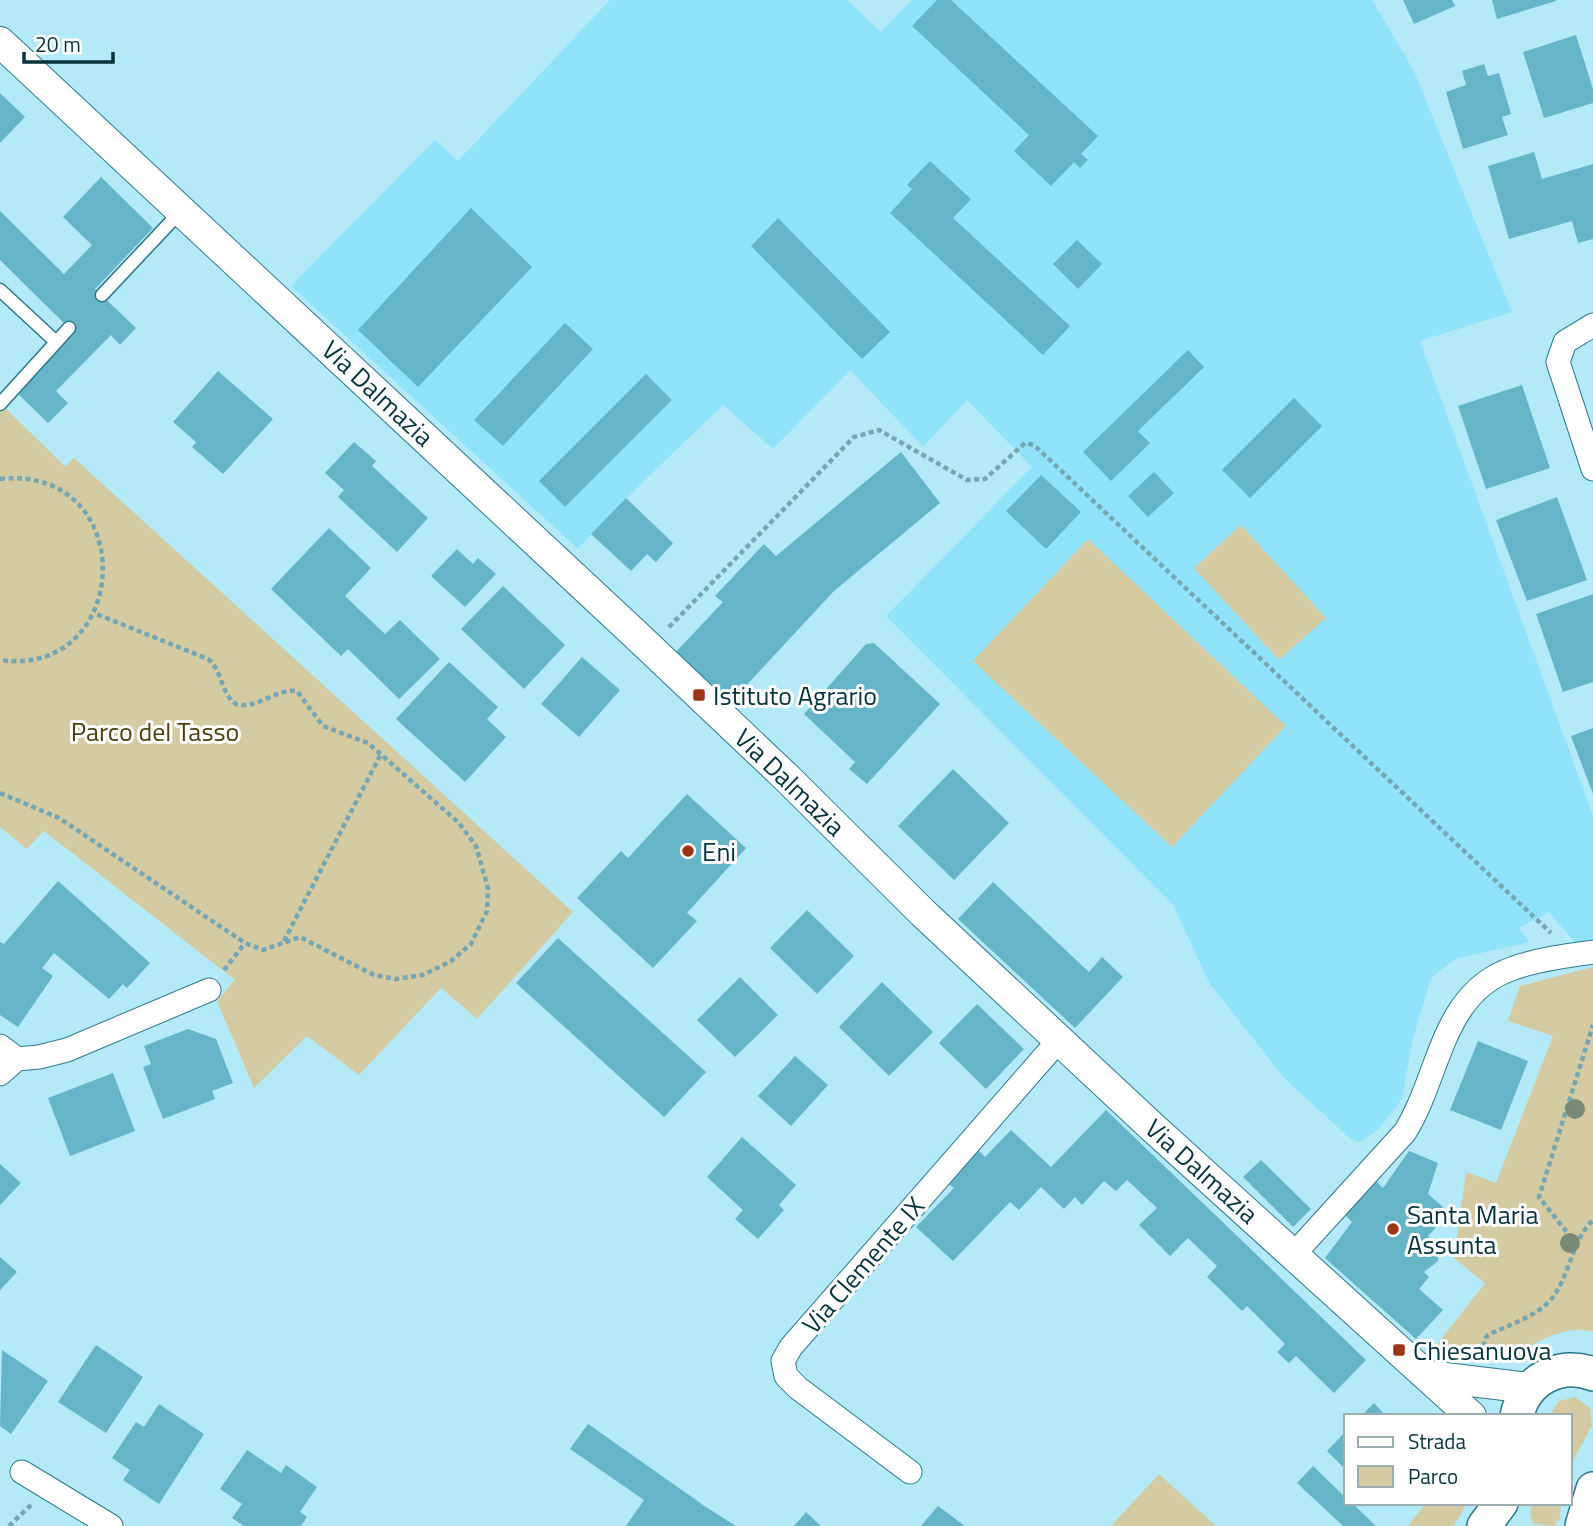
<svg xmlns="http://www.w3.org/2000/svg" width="1593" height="1526" font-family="'Titillium Web',sans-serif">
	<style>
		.built { fill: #90e3f9 }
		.green { fill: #d4cba2 }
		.building { fill: #65b4c8 }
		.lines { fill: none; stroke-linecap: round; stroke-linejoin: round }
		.service-casing { stroke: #2c788a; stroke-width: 15 }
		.minor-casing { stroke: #2c788a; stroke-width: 25 }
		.tertiary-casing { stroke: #2c788a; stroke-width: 32 }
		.secondary-casing { stroke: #2c788a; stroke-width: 36 }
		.path { stroke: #74a6b3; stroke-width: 4.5; stroke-dasharray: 5 3.5; stroke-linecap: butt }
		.service { stroke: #fff; stroke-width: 12 }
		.minor { stroke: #fff; stroke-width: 23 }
		.tertiary { stroke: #fff; stroke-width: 30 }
		.secondary { stroke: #fff; stroke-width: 33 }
		.tree { fill: #798b76 }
		.poi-dot { fill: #9d3617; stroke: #fff; stroke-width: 2.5 }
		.labels { text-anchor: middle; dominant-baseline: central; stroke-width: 6; stroke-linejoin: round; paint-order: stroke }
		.street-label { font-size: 26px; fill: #06333c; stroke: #fff }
		.poi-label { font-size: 26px; fill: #06333c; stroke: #fff; text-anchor: start }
		.park-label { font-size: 26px; fill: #493e0c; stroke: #fff }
	</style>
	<rect width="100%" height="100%" fill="#b4eaf8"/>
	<!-- built -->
	<path class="built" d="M610,0H847L881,32L912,0H1372L1414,71L1512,312L1420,341L1593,816V941L1577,945L1549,912L1519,928L1529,942L1455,959L1431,978L1412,1042L1402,1099L1379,1129L1360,1142L1351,1139L1286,1080L1210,984L1173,905L886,616L1032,467L967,400L923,447L850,370L773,449L723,405L626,498L578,549L291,286L435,140L458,161Z"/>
	<!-- green -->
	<g class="green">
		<path d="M5,408L65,466L74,458L573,912L477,1019L441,988L359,1075L307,1036L254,1088L217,1001L235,980L44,831L27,849L0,827V413Z"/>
		<path d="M1241,525L1326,618L1279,660L1194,568Z"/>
		<path d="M1088,539L1286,726L1172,847L973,661Z"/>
		<path d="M1593,967V1332C1555,1322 1530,1352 1496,1361C1476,1366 1451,1357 1432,1351L1485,1283L1454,1258L1466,1172L1496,1183L1553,1036L1508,1021L1520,986Z"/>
		<path d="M1575,1397L1590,1408L1592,1425L1570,1467V1416H1549L1559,1401Z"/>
		<path d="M1159,1474L1216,1526H1111Z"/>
		<path d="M1426,1503H1467L1454,1526H1408Z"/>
		<path d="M1532,1503H1561L1560,1519L1554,1526L1533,1524L1530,1514Z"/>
	</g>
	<!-- building -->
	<g class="building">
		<path d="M937,0H951L1098,136L1081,154L1088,160L1080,168L1074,162L1051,186L1014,151L1029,135L912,26Z"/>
		<path d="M1403,0H1452L1455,6L1414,24Z"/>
		<path d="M1492,0H1556V1L1497,19Z"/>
		<path d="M1576,35L1593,89V103L1544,118L1523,52Z"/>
		<path d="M1484,64L1488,76L1499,73L1511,114L1502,117L1508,135L1463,149L1446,92L1466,85L1462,71Z"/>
		<path d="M0,93L25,117L0,143Z"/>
		<path d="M1534,152L1542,179L1593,164V239L1578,243L1572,221L1509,239L1488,166Z"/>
		<path d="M930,161L971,199L953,218L1070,326L1043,355L890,213L912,189L907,185Z"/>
		<path d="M101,177L153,228L95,289L136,328L120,345L111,335L56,391L68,403L48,423L15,391L73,332L0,260V211L64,274L92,245L63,217Z"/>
		<path d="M471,208L532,267L418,387L358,330Z"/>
		<path d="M778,218L890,332L862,359L751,246Z"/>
		<path d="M1077,240L1102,264L1078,289L1053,264Z"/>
		<path d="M565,323L593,349L503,446L474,420Z"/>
		<path d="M1188,350L1204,367L1138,431L1150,443L1111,481L1083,452Z"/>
		<path d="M218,371L273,419L223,474L192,447L196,442L173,422Z"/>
		<path d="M646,374L672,400L565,507L539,481Z"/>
		<path d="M1522,385L1550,468L1486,489L1458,406Z"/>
		<path d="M1294,398L1322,426L1250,498L1222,470Z"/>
		<path d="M354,442L376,461L372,466L428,518L397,552L338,497L344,490L325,473Z"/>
		<path d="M901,452L940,503L834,591L728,705L674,654L723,602L715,596L764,544L776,556Z"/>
		<path d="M1154,472L1174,493L1148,517L1128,496Z"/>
		<path d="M1041,475L1081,512L1046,549L1006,511Z"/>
		<path d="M1557,497L1587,580L1527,601L1496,520Z"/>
		<path d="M626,498L673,543L656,562L647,554L631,571L591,534Z"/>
		<path d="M329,528L371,568L345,596L385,634L400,620L440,659L399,699L348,649L341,656L271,589Z"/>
		<path d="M457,549L473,564L478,558L496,574L465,607L431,576Z"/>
		<path d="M503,586L565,645L524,689L461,629Z"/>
		<path d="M1593,594V682L1563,692L1536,614Z"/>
		<path d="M874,643L940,704L867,784L849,769L855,762L804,714L866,644Z"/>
		<path d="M582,657L620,690L579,737L541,704Z"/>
		<path d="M449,662L498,707L487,719L506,737L465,782L396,719Z"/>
		<path d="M1593,728V794L1571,736Z"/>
		<path d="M953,769L1009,823L954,880L898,826Z"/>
		<path d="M687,794L746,848L687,913L697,921L653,968L577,898L621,851L628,858Z"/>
		<path d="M58,881L150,963L127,988L123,984L109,999L54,953L42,968L53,976L18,1027L0,1015V942L4,944Z"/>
		<path d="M993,882L1089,972L1102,957L1123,977L1075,1028L958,919Z"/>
		<path d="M807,910L854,956L817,994L770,948Z"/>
		<path d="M558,938L706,1072L664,1117L516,983Z"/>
		<path d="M740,977L778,1015L735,1057L697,1020Z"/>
		<path d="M882,982L933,1032L889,1076L839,1027Z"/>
		<path d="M977,1004L1024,1049L986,1089L939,1043Z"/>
		<path d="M188,1029L216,1039L233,1083L212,1091L215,1099L163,1119L143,1067L151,1064L144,1046Z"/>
		<path d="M1478,1041L1528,1061L1501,1130L1450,1110Z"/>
		<path d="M795,1056L828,1085L791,1126L758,1096Z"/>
		<path d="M113,1073L135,1131L70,1156L48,1098Z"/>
		<path d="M1106,1110L1366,1360L1334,1393L1296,1356L1289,1363L1277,1352L1285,1344L1247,1306L1242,1311L1207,1277L1217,1266L1188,1238L1170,1256L1139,1225L1157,1208L1127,1180L1116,1191L1104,1181L1082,1205L1075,1197L1064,1209L1041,1187L1019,1210L1010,1202L953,1261L916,1227L954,1188L946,1182L977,1149L985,1157L1011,1130L1051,1167Z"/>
		<path d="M742,1137L796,1185L779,1205L784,1210L758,1239L735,1219L743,1210L707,1177Z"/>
		<path d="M1409,1151L1438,1163L1428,1194L1443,1207L1431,1215L1440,1223L1428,1236L1439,1250L1438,1261L1424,1272L1429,1277L1419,1289L1443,1310L1416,1339L1325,1258L1352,1222L1344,1214L1376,1181L1383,1188Z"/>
		<path d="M1261,1160L1311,1209L1293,1227L1243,1177Z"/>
		<path d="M0,1164L21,1183L0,1205Z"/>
		<path d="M0,1257L17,1272L0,1290Z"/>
		<path d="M96,1345L143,1377L106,1433L58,1402Z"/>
		<path d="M2,1350L48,1381L11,1434L0,1426Z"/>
		<path d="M1374,1403L1386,1416H1361Z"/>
		<path d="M159,1404L204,1434L159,1504L123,1480L130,1470L112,1458L136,1422L144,1427Z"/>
		<path d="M588,1424L706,1507L736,1526H626L644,1500L570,1449Z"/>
		<path d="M1346,1431V1470L1327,1451Z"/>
		<path d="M247,1450L281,1473L286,1465L317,1487L300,1512L307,1517L301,1526H244L232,1518L242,1504L220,1489Z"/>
		<path d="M1313,1466L1346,1498V1503H1352L1376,1526H1343L1297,1483Z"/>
		<path d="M938,1506L965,1526H921Z"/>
		<path d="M806,1512L821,1526H794Z"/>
	</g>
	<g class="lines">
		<defs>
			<g id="service">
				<path d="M0,290L55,341"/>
				<path d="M102,295L181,211"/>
				<path d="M0,404L69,328"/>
			</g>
			<g id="minor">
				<path d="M1593,325L1565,342L1558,362L1593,469"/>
				<path d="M0,1046L17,1059"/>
				<path d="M0,1074L17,1059L39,1057L67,1050L209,990"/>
				<path d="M1294,1254L1405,1132C1441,1074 1441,992 1514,968C1539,959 1567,956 1593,952"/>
				<path d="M22,1472L111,1526"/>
				<path d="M910,1472L798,1388L786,1376L783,1361L791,1347L1059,1040"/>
			</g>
			<g id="tertiary">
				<path d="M0,42L635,634L787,778L923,913L1150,1125L1471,1416"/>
				<path d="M1428,1376L1529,1388"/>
			</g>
			<g id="secondary">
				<path d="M1517,1416C1524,1380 1560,1361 1593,1374"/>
				<path d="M1484,1526L1501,1503"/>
				<path d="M1582,1526L1593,1489"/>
			</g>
		</defs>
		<!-- service casing -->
		<use href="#service" class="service-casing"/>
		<!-- minor casing -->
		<use href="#minor" class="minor-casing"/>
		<!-- tertiary casing -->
		<use href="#tertiary" class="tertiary-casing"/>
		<!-- secondary casing -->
		<use href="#secondary" class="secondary-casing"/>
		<!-- path -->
		<g class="path">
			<path d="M0,479C140,464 134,678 0,660"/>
			<path d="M669,627L854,437L879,430L967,480L985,479L1025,443L1034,445L1551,933"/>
			<path d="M0,793L59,818L245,943L263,950L300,937L374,975L396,979L423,975L451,961L471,944L487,911L488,888L476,846L459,823L368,743L323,726L297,691C276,688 257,710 236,704C220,693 223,671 208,659L94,613"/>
			<path d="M284,941L381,754"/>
			<path d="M224,970L245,943"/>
			<path d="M1577,1245L1539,1197L1593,1025"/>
			<path d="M1484,1355V1340L1488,1335C1508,1325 1539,1316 1553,1297C1570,1274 1572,1240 1593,1220"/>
			<path d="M9,1526L31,1505"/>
		</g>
		<!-- service -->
		<use href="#service" class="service"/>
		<!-- minor -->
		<use href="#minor" class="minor"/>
		<!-- tertiary -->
		<use href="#tertiary" class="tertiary"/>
		<!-- secondary -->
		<use href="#secondary" class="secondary"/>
	</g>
	<!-- trees -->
	<g class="tree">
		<circle cx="1575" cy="1109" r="10"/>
		<circle cx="1570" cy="1243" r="10"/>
	</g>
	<!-- markers -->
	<g class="poi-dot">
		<rect x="692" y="688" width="14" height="14" rx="3.5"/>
		<circle cx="688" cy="851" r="7"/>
		<circle cx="1393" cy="1229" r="7"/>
		<rect x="1392" y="1343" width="14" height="14" rx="3.5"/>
	</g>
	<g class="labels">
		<!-- street labels -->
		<g class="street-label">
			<text transform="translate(378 393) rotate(43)">Via Dalmazia</text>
			<text transform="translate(790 782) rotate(44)">Via Dalmazia</text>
			<text transform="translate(1202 1171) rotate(42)">Via Dalmazia</text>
			<text transform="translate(863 1265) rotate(-49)">Via Clemente IX</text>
		</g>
		<!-- poi labels -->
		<g class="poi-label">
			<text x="713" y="695">Istituto Agrario</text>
			<text x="702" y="851">Eni</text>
			<text x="1407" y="1214">Santa Maria<tspan x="1407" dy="30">Assunta</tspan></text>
			<text x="1413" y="1350">Chiesanuova</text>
		</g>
		<!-- park labels -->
		<g class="park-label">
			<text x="155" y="731">Parco del Tasso</text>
		</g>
	</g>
	<!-- legend -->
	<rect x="1344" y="1414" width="228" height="91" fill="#ffffff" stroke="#9badb1" stroke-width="2"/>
	<rect x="1358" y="1437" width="35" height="10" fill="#ffffff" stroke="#9badb1" stroke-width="2"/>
	<text x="1408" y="1449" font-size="21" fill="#06333c">Strada</text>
	<rect x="1358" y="1466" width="35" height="21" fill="#d4cba2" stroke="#9badb1" stroke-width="2"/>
	<text x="1408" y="1484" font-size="21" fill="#06333c">Parco</text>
	<!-- scale -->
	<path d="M24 52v10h89v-10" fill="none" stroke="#06333c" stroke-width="3.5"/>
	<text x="35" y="52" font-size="21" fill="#06333c" stroke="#ffffff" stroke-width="5" paint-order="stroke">20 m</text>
</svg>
